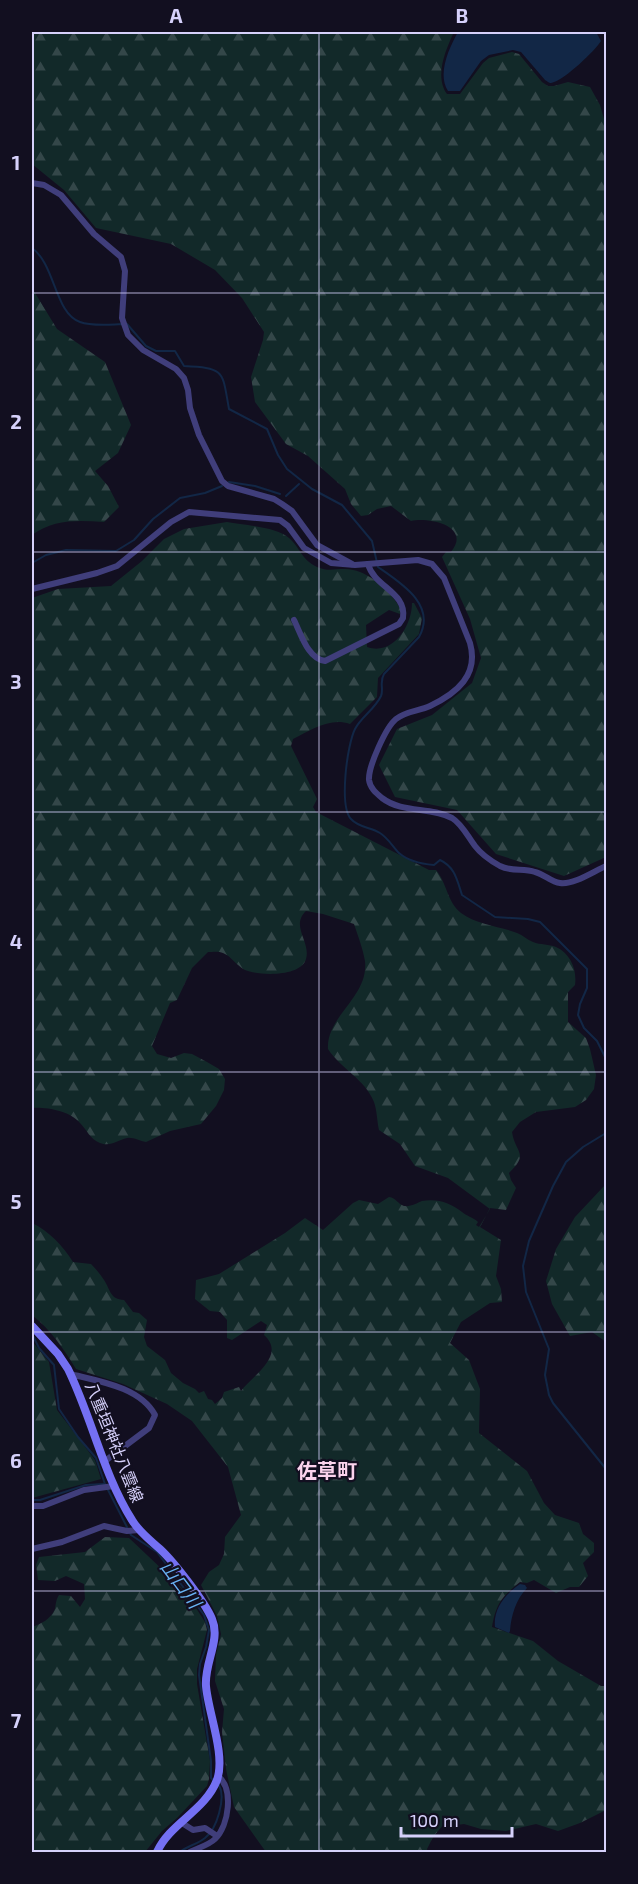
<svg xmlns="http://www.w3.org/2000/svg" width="638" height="1884" font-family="'Exo 2','Noto Sans JP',sans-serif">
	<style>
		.forest { fill: url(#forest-firs) }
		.water { fill: #122746 }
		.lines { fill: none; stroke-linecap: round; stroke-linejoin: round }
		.stream { stroke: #122746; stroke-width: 2 }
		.minor { stroke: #403e7b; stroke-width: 6 }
		.secondary { stroke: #7470f3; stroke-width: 8 }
		.grid { fill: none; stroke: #d6d1fb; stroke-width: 1.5; stroke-opacity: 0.55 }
		.labels { text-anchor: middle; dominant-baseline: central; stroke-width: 4.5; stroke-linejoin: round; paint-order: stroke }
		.street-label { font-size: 16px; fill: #d6d1fb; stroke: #120f20 }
		.water-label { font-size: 18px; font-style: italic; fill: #68b2f3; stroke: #120f20 }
		.quarter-label { font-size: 20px; font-weight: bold; fill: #fbd3ed; stroke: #120f20 }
		.neatline { fill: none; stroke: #d6d1fb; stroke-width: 2 }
		.grid-label { font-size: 20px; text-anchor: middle; font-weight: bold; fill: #d6d1fb }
	</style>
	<defs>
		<pattern id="forest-firs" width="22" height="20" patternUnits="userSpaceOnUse" patternTransform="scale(1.5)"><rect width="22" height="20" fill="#122929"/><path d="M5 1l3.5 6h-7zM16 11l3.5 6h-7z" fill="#344749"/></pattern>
	</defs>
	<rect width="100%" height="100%" fill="#120f20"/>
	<!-- forest -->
	<g class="forest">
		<path d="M32,32H454C446,49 434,76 447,94H460L483,63L489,58L512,52L519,54L542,82L548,86H554L568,82L590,87L600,105L606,126V857L564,876L496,854L457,810L395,797L379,765L397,729L432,715L472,683L481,658L470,619L442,557L446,552H451C472,526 429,517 411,521L391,506L377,509L368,515L361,516L351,504L345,489L308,456L286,444L255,402L251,377L263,340L264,332L242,298L215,270L171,244L96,228L64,190L32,164Z"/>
		<path d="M32,288L57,329L105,362L131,425L118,453L95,471L108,486L119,507L104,522C78,520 53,519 32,535Z"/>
		<path d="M227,522C243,525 277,527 289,538C301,549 301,559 317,567C330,573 340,567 353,570C371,573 394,595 401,610L400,614L389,610L366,625L367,647C393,656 412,626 412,603H414L422,618L419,634L378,678L377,697L350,724C330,717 311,730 293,739L291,746L317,799L313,807L316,812L429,870H436C447,883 447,902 461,913C477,925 499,926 517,933C523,935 527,940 533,942C540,945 549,944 556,947C571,954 577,970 575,985L568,992V1022L586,1038L590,1049L596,1075L594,1089L586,1100L575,1107L536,1112L520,1122L512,1132C515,1153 530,1153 509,1173L511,1180L516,1188L506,1210L490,1208L480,1227L501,1240L496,1276L501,1289L502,1302L490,1303L461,1322L450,1343L469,1360L480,1389L479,1433L527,1471L544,1503L555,1515L579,1523L583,1534L594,1543V1552L583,1563L588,1576L579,1587H570L556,1593L534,1580L527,1583L520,1582C501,1597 496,1604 492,1627L533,1641L558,1661L601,1686H606V1810L580,1823L558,1831L536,1824L506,1831L481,1829L464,1824L449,1826L444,1824L433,1837L427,1849L428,1852H266L234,1807L226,1769L222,1732L224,1709L215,1681L216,1655L221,1634L217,1616L201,1585L209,1572L219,1565L224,1554L225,1537L241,1515L228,1467L192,1421L167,1404L123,1384L76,1369C63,1348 51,1330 32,1315V1223C49,1231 63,1246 73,1262L91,1264C96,1269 100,1274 104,1280C111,1291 110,1299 124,1300L133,1312L139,1313L147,1320L144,1337L147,1346L165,1360L171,1373L183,1383L195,1389L199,1393L204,1391L208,1399L212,1400L215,1404L222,1398L224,1392L239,1387L241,1391C252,1376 287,1355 264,1335L267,1325L261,1321L232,1340L227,1338V1320L220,1312L210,1311L195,1299L196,1280L219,1274L285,1233L305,1218L323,1230L353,1203L359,1200L378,1204L389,1197C396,1198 398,1204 404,1206C411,1207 417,1203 422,1201C437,1198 451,1203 462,1212C466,1216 473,1217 478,1222L476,1225L479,1227L490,1209L448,1178L415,1166L400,1144L379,1130C377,1121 377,1110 374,1102C365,1079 341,1069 328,1049C326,1016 369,997 365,961C363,949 358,936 354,924L323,914L306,911C290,926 311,942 306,959C301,977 259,976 245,970C237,966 231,956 223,953C219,951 212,952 208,952L192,968L177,1000L170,1003L152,1046L157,1054L171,1058L184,1053L192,1054L207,1062L219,1069L225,1079L224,1090L216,1106L201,1124L170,1131L146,1142C140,1141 133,1137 127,1138C117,1140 111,1147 100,1143C90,1139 87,1130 80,1123C70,1111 47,1107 32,1108V598L58,589L111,586L142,561L164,539L184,529Z"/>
		<path d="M606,1184V1342L592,1332L570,1336L552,1304L546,1281L556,1249L575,1217Z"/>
		<path d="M32,1341L49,1362L57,1410L95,1460L101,1479L32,1498Z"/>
		<path d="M105,1537L129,1538L185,1591L205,1622L207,1630L197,1669V1684L210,1761L209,1779L207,1786L177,1818L162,1831L145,1852H32V1627C41,1624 51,1619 55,1609C56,1603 56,1600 59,1595L71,1596L80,1607L85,1599L84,1584L66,1576L55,1581L38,1580L36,1565L39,1557L85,1552Z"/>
	</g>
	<!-- water -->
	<g class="water">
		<path d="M458,32H596L601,41C595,51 565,79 554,82C549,84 550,83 545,80L521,52L513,50L489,55L481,61L460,91H448C437,74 449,48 458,32Z"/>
		<path d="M520,1584L525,1585L527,1588C516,1599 511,1616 510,1631L509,1633L495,1627C493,1609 505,1594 520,1584Z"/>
	</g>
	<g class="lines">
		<!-- stream -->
		<g class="stream">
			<path d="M32,248C55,264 55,314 80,322C93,327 113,324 127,324L146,346L156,351H175L184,366C226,368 222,371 229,409L267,429L278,455L287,469L312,489L342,505L372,541L378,567C401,583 437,605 419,637L384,674C379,682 384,689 381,696C375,709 361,717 355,729C347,745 339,806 351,819C359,828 371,827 380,833C388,838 393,847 399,853C408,861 422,864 434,865L440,860C455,867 457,880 462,895L495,917L528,919L540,922L587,969V988L580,1004L578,1015L584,1028L597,1041L606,1059"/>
			<path d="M229,482L255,486L280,494"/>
			<path d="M286,496L299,484"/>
			<path d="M32,563L46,555L66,550L116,551L134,540L153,519L180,498L205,493L222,486"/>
			<path d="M606,1133L583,1147L566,1162L553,1186L529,1241L523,1266L526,1292L549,1349L545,1375L549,1395L553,1403L606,1469"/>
			<path d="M32,1334L39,1348L54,1365L59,1409L78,1437L96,1458L105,1484L131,1535L157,1552L204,1615L209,1630L206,1647L200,1664L199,1675L211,1761V1778L214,1781"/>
			<path d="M32,1500H40L86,1485L104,1484"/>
			<path d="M180,1852C187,1846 198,1844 205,1838C217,1829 226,1798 219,1785"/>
		</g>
		<!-- minor -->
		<g class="minor">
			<path d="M32,183L44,185L61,195L94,234L121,257L125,271L122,318L128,335L143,350L176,369L184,378L188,390L190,408L199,435L222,481L228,486L274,499L282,504L292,511L317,545L352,564"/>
			<path d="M32,589L97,573L117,566L171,522L189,512L280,520L288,526L304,548L331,563L355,565L418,560L432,564L444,578L470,643C479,675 457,693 430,706C419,711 406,711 396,719C386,727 368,767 369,780C370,788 376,793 382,798C403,814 430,806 452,818C462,824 468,837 475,846C481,854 491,861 500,866C512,872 523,868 535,872C544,874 551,882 560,883C574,885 594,871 606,866"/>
			<path d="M294,620C301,634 308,659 325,661L399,624L403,618C407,592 374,587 368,564"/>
			<path d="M70,1374C98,1381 140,1387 155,1415L149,1428L105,1461"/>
			<path d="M32,1506H43L84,1490L114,1486"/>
			<path d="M32,1549L62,1542L104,1526L127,1531L139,1530"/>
			<path d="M182,1823L193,1830L205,1828L217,1836"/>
			<path d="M190,1852C198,1848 209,1845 215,1839C229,1825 234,1789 218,1776"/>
		</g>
		<!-- secondary -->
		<path class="secondary" d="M32,1326L58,1354L68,1369C92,1418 103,1474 132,1520C139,1532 150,1540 160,1549C174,1562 205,1602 212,1619C221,1640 204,1663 206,1686C208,1712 226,1755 217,1780C205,1811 170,1823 157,1852"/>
	</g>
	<!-- grid -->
	<path class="grid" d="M319,32V1852M32,293H606M32,552H606M32,812H606M32,1072H606M32,1332H606M32,1591H606"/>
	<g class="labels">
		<!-- street labels -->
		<g class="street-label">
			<text transform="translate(115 1442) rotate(68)">八重垣神社八雲線</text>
		</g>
		<!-- water labels -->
		<g class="water-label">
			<text transform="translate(181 1584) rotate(53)">山口川</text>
		</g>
		<!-- quarter labels -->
		<g class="quarter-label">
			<text x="327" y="1470">佐草町</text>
		</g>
	</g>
	<!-- border -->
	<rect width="638" height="1884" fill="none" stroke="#120f20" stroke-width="66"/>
	<!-- scale -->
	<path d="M401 1827v9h111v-9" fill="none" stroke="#d6d1fb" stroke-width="3"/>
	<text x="410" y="1827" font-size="18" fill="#d6d1fb" stroke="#120f20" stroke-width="4.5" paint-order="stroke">100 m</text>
	<rect x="33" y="33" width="572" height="1818" class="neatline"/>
	<g class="grid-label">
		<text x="176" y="23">A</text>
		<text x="462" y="23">B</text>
		<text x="16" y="170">1</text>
		<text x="16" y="429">2</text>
		<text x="16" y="689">3</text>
		<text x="16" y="949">4</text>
		<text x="16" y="1209">5</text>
		<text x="16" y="1468">6</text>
		<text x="16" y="1728">7</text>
	</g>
</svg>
